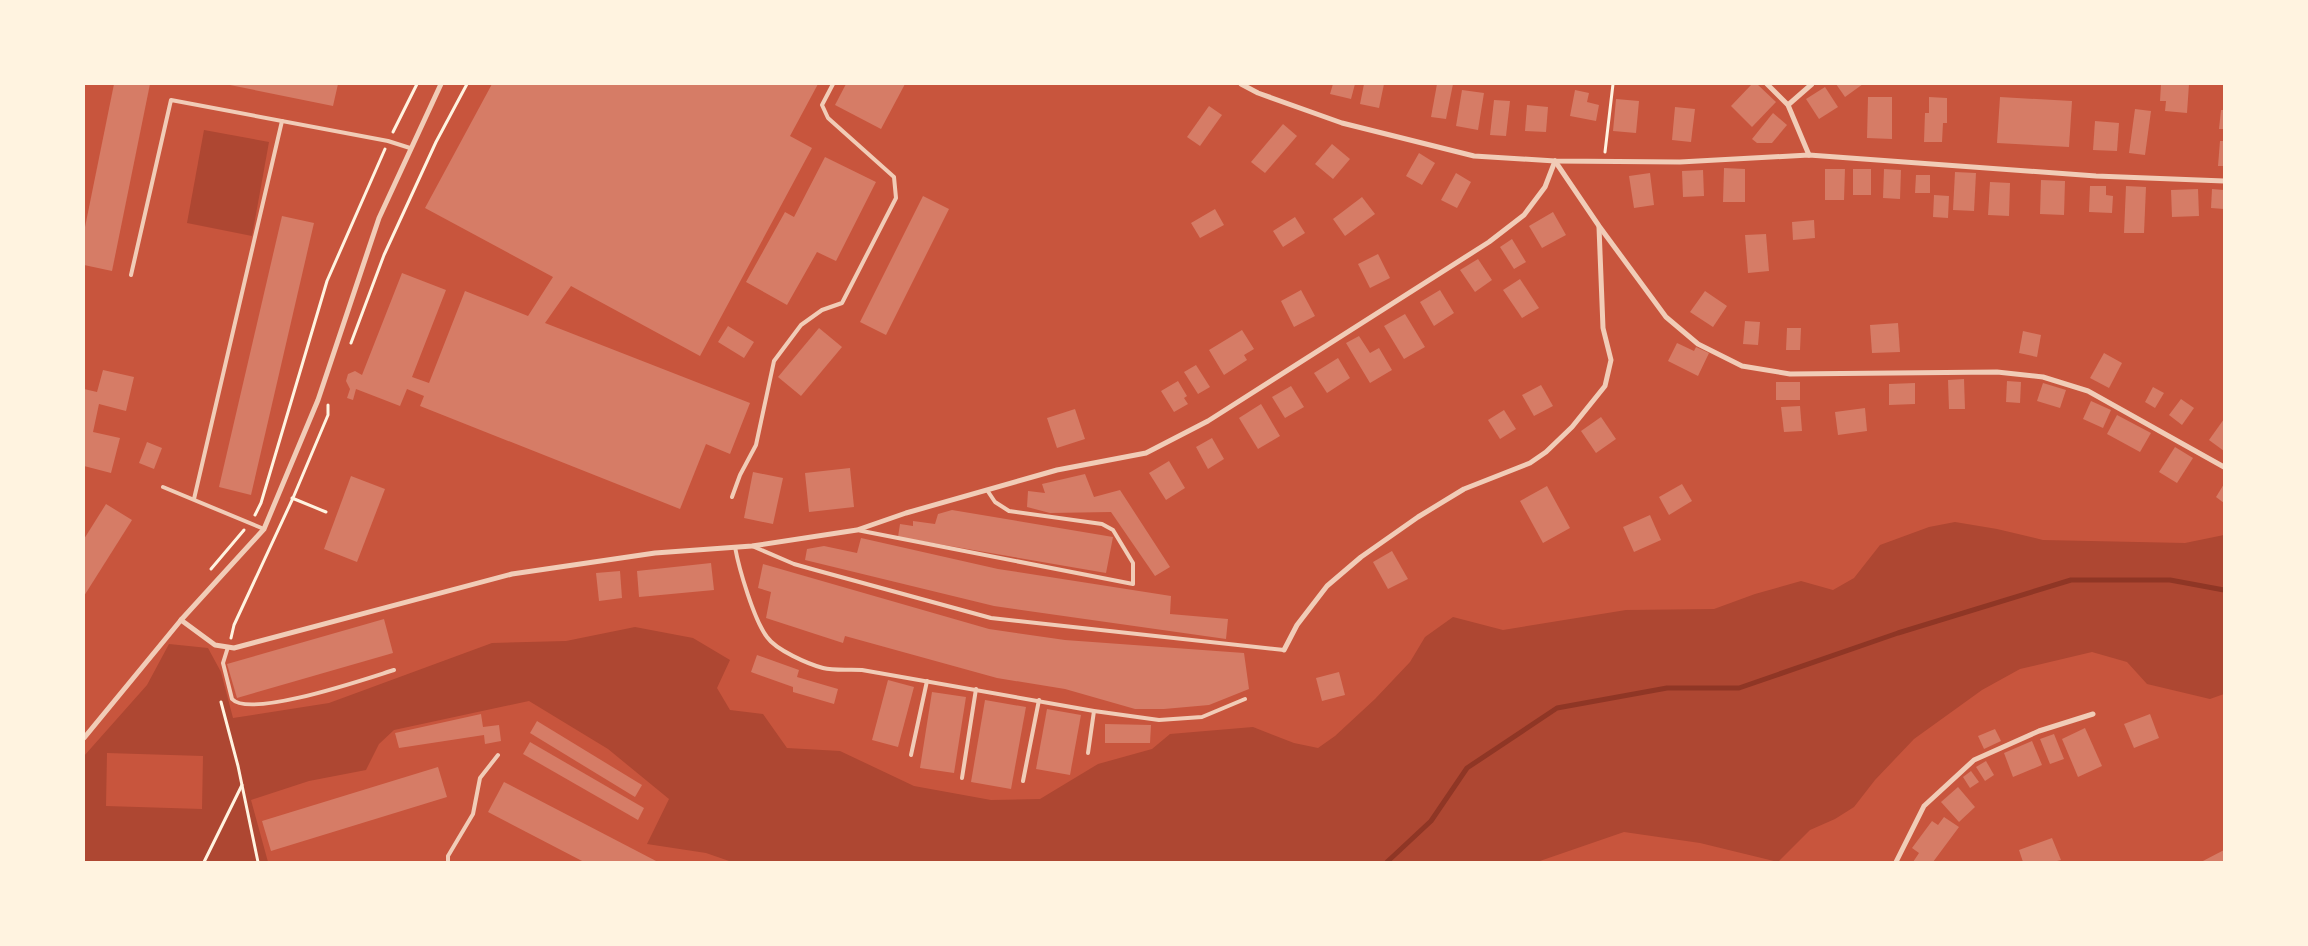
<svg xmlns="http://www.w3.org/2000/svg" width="2308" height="946" font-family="'Noto Sans',sans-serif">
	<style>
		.green { fill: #ae4732; fill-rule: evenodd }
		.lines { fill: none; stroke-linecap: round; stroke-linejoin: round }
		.stream { stroke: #8f3625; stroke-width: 5 }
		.building { fill: #d67c66 }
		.path { stroke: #fff3e0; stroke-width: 3 }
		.service { stroke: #f1ccb7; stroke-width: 4 }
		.minor { stroke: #f1ccb7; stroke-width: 5 }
	</style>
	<rect width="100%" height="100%" fill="#c8553d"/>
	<!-- green -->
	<g class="green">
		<path d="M204,130L269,142L252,236L187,223Z"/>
		<path d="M1955,522L1997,529L2043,540L2185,543L2224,535V694L2210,699L2147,684L2127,662L2092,652L2020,669L1982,690L1914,739L1875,780L1854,807L1835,819L1810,830L1778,862L1700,843L1624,832L1537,862H732L706,853L647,844L669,799L608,749L529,701L394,730L379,744L366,770L309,781L251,800L268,862H84V756L147,685L169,644L208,648L221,672L233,718L329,703L492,643L566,641L635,627L693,638L730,660L717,688L730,710L763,714L787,748L840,751L914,786L991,800L1040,799L1098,764L1152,749L1170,734L1253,727L1294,743L1318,748L1335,736L1375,699L1410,662L1425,637L1453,617L1503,630L1626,610L1714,609L1755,594L1801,581L1833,590L1854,578L1880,545L1929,527ZM107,753L203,756L202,809L106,806Z"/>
	</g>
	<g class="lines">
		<!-- stream -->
		<path class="stream" d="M1387,862L1431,821L1467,768L1557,708L1667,688H1739L1898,633L2071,580H2170L2224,590"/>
	</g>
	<!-- building -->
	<g class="building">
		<path d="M114,84H150L112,271L84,265V232Z"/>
		<path d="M225,84H338L333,106Z"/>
		<path d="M492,84H818L790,136L812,148L700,356L571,286L545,323L750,403L730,454L706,444L680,509L420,406L424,396L407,389L400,406L356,389L353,400L347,398L350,389L346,381L348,374L355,371L362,375L402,273L446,290L412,377L429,383L465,291L528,316L553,277L425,208Z"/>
		<path d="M846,84H905L881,129L835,105Z"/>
		<path d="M1333,84H1355L1351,99L1330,94Z"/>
		<path d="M1364,84H1384L1379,108L1360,104Z"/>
		<path d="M1437,84H1453L1446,119L1431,117Z"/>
		<path d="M1752,84H1757L1776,102L1752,127L1731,106Z"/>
		<path d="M1836,84H1863L1845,97Z"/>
		<path d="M2161,84H2189L2187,113L2165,111L2166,101H2160Z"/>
		<path d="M1825,87L1838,107L1819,119L1806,99Z"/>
		<path d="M1462,90L1484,93L1478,130L1456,126Z"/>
		<path d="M1575,90L1589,93L1587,102L1599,105L1596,121L1570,116Z"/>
		<path d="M1868,97H1892V139L1867,138Z"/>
		<path d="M1929,97L1947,98V123H1943L1942,142H1924L1925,113H1929Z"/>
		<path d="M2000,97L2072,101L2069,147L1997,143Z"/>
		<path d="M1616,99L1639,101L1636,133L1613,131Z"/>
		<path d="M1494,100L1510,101L1506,136L1490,135Z"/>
		<path d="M1527,105L1548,107L1546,132L1525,131Z"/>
		<path d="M1209,106L1222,115L1200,146L1187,137Z"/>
		<path d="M1675,107L1695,109L1691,142L1672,140Z"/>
		<path d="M2135,109L2151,111L2145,155L2129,153Z"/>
		<path d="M2221,110H2224V129H2219Z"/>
		<path d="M1773,113L1787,125L1772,143H1757L1752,139Z"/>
		<path d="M2095,121L2119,123L2117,151L2093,150Z"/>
		<path d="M1283,124L1297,136L1265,173L1251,162Z"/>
		<path d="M2220,141H2224V166H2218Z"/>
		<path d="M1332,144L1350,159L1333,179L1315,164Z"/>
		<path d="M1419,153L1435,163L1422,185L1406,176Z"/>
		<path d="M825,157L876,182L836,261L817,252L787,305L746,282L785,212L794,217Z"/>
		<path d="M1724,168L1745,169V202H1723Z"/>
		<path d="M1825,169H1845L1844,200H1825Z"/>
		<rect x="1853" y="169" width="18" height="26"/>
		<path d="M1884,169L1901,170L1900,199L1883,198Z"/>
		<path d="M1703,170L1704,196L1683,197L1682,171Z"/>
		<path d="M1955,172L1976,173L1974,211L1953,210Z"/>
		<path d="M1456,173L1471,182L1457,208L1441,200Z"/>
		<path d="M1650,173L1654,205L1634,208L1629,176Z"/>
		<path d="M1916,175H1930V193H1915Z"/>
		<path d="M2041,180L2065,181L2064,215L2040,214Z"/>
		<path d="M1990,182L2010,183L2009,216L1988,215Z"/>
		<path d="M2090,186H2106V195L2113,196L2112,213L2089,212Z"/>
		<path d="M2126,186L2146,187L2144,233H2124Z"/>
		<path d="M2198,189L2199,216L2172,217L2171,190Z"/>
		<path d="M2212,189L2224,190V209L2211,208Z"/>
		<path d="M1934,195L1949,196L1948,218L1933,217Z"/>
		<path d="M923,196L949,209L886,335L860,322Z"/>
		<path d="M1362,197L1375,214L1345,236L1333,219Z"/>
		<path d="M1215,209L1224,225L1200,238L1191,223Z"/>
		<path d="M1553,212L1566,235L1542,248L1529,226Z"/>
		<path d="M282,216L314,223L251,495L219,487Z"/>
		<path d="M1295,217L1305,233L1283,247L1273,231Z"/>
		<path d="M1814,220L1815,238L1793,240L1792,222Z"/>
		<path d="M1766,234L1769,271L1748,273L1745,235Z"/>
		<path d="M1512,239L1526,262L1514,269L1500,247Z"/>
		<path d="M1378,254L1390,278L1370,288L1358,264Z"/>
		<path d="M1478,259L1492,280L1475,292L1460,270Z"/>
		<path d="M1520,279L1539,308L1522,318L1503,290Z"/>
		<path d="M1301,290L1315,316L1294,327L1281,301Z"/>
		<path d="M1440,290L1454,313L1434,326L1420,302Z"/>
		<path d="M1705,291L1727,306L1713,327L1690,312Z"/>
		<path d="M1405,314L1425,347L1404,359L1384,326Z"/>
		<path d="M1745,321L1760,322L1758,345L1743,344Z"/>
		<path d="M1898,323L1900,352L1872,353L1870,325Z"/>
		<path d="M728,326L754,342L744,358L718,342Z"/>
		<path d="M819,328L842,347L801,396L778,377Z"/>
		<path d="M1787,328H1801L1800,350H1786Z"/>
		<path d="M1242,330L1254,349L1244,355L1247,360L1224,375L1209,350Z"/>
		<path d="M2023,331L2041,335L2037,357L2019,353Z"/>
		<path d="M1359,336L1370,353L1379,348L1392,370L1370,383L1346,343Z"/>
		<path d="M1677,343L1694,351L1696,347L1709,353L1698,376L1668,361Z"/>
		<path d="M2104,353L2122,363L2109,388L2090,378Z"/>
		<path d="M1338,358L1350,378L1327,393L1314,373Z"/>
		<path d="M1196,365L1210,387L1198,394L1184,372Z"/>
		<path d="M103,370L134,377L126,411L99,404L93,432L120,438L111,473L84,466V389L97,392Z"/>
		<path d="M1964,379L1965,409H1949L1948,380Z"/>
		<path d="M1178,381L1187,396L1184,398L1188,404L1174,412L1161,391Z"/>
		<path d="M2007,381L2021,382L2020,403L2006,402Z"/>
		<rect x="1776" y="382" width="24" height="18"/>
		<path d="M1915,383V404L1889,405V384Z"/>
		<path d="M2043,383L2066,390L2060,408L2037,401Z"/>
		<path d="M1541,385L1553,406L1534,416L1522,395Z"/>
		<path d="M1291,386L1304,407L1285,418L1272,397Z"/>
		<path d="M2153,387L2164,393L2155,408L2145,402Z"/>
		<path d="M2181,399L2194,408L2182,425L2169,415Z"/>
		<path d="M2091,401L2111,410L2103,428L2083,419Z"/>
		<path d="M1261,404L1280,436L1258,449L1239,418Z"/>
		<path d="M1800,406L1802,431L1784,432L1781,407Z"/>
		<path d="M1865,408L1867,431L1838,435L1835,412Z"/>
		<path d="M1075,409L1085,439L1057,448L1047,418Z"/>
		<path d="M1504,410L1516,429L1500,439L1488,420Z"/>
		<path d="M2117,415L2151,433L2140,452L2107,434Z"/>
		<path d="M1601,417L1616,439L1596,453L1581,431Z"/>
		<path d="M2224,419V451L2209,440Z"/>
		<path d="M1212,438L1224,459L1208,469L1196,447Z"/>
		<path d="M147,442L162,448L154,469L139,463Z"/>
		<path d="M2175,447L2193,458L2177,483L2159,472Z"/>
		<path d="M1169,461L1185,488L1166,500L1149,473Z"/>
		<path d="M850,468L854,507L809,512L805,473Z"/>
		<path d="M753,472L783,478L773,524L744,518Z"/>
		<path d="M1085,474L1094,497L1120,490L1170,567L1155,576L1111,512L1050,513L1027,507L1028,491L1045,493L1042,484Z"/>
		<path d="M351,476L385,489L357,562L324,549Z"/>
		<path d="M1682,484L1692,501L1669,515L1659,497Z"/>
		<path d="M2224,484V503L2216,497Z"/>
		<path d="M1547,486L1570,528L1543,543L1520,501Z"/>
		<path d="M106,504L132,520L84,596V539Z"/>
		<path d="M952,510L1113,537L1106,573L898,537L900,524L913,526V521L935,524L938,514Z"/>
		<path d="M1650,515L1661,540L1634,552L1623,527Z"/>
		<path d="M861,538L998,569L1171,596L1170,614L1228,619L1226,639L994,606L805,560L807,549L824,546L857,553Z"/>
		<path d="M1392,551L1408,579L1388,589L1373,562Z"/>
		<path d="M711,563L714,590L639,597L637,571Z"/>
		<path d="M763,564L989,629L1065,640L1244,653L1249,689L1209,705L1164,709H1135L1065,689L997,678L845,636L843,643L766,618L771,592L758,588Z"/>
		<path d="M620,571L622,598L599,601L596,573Z"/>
		<path d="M384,619L393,653L237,698L227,664Z"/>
		<path d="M757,655L799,670L797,677L838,689L834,704L793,692V687L751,672Z"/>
		<path d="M1339,672L1345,695L1322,701L1316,678Z"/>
		<path d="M888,680L914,687L898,747L872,740Z"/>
		<path d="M932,692L966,697L954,773L920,768Z"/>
		<path d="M985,700L1026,707L1011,789L971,782Z"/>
		<path d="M1047,709L1081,715L1070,775L1036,769Z"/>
		<path d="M481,714L483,727L499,725L501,741L485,744L484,735L399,748L395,733Z"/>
		<path d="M2150,714L2159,738L2134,748L2124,724Z"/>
		<path d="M537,721L642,785L635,797L530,733Z"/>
		<path d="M1105,724L1151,725L1150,743H1105Z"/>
		<path d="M2085,728L2102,766L2078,777L2062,739Z"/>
		<path d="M1995,729L2001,741L1984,749L1978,736Z"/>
		<path d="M2054,734L2064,759L2050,764L2040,739Z"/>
		<path d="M2032,741L2042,765L2013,777L2004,753Z"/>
		<path d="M530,742L644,808L638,820L523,754Z"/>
		<path d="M1986,761L1994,775L1985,781L1976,767Z"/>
		<path d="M438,767L447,797L271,851L262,821Z"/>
		<path d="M1971,771L1979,782L1970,788L1963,777Z"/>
		<path d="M504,782L658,862H584L488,812Z"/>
		<path d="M1958,787L1975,807L1959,822L1941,802Z"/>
		<path d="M1944,817L1959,827L1933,862H1913L1919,853L1912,848L1932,821L1938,825Z"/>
		<path d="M2052,838L2061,860L2053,862H2023L2019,850Z"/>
		<path d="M2224,850V862H2201Z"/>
	</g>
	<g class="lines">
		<!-- path -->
		<g class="path">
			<path d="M393,132L417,84"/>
			<path d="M1605,152L1613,84"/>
			<path d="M351,343L384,255L436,142L467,84"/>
			<path d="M292,498L326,512"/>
			<path d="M255,515L261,503L327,281L385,149"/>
			<path d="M211,569L244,530"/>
			<path d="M231,638L234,625L293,498L328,415V405"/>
			<path d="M221,702L238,766L258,862"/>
			<path d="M204,862L242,785"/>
		</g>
		<!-- service -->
		<g class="service">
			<path d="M131,275L171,100L388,141L410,148"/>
			<path d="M163,487L264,529"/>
			<path d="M732,497L740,475L756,445L774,361L801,325L822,310L842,303L896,198L894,177L828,118L822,105L833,84"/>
			<path d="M194,499L282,121"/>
			<path d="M857,530L1133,584V563L1113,530L1102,524L1009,511L995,502L987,490"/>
			<path d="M752,546L794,564L819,571L991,618L1284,650"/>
			<path d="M735,547C739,569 754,620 767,637C776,650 808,664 823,668C835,671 850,669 862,670L1094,711L1159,720L1202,717L1245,699"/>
			<path d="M228,647L223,663L232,699C250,719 368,678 394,670"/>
			<path d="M1088,753L1094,711"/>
			<path d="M911,755L927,681"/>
			<path d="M962,778L976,689"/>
			<path d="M1023,781L1039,700"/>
			<path d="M448,862V856L473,814L480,778L498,755"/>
		</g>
		<!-- minor -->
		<g class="minor">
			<path d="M1241,84L1258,93L1342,123L1474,156L1555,161L1680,162L1809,155L2096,176L2224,181"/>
			<path d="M1767,84L1788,105L1809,155"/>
			<path d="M1788,105L1812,84"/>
			<path d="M1555,161L1599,226L1666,317L1698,344L1742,366L1790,374L1997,372L2043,377L2088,391L2224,467"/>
			<path d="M181,620L215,645L234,648L512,574L655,553L752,546L857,530L906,513L1057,470L1146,453L1208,421L1489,242L1524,215L1545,187L1555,161"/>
			<path d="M1284,650L1297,625L1327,586L1361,557L1418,517L1464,489L1530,463L1546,452L1572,427L1605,386L1611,360L1603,328L1599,227"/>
			<path d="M84,738L181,620L264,529L318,400L379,218L441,84"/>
			<path d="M1896,862L1924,806L1974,760L2039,731L2093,714"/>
		</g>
	</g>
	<!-- border -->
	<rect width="2308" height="946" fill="none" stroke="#fff3e0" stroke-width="170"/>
</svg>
